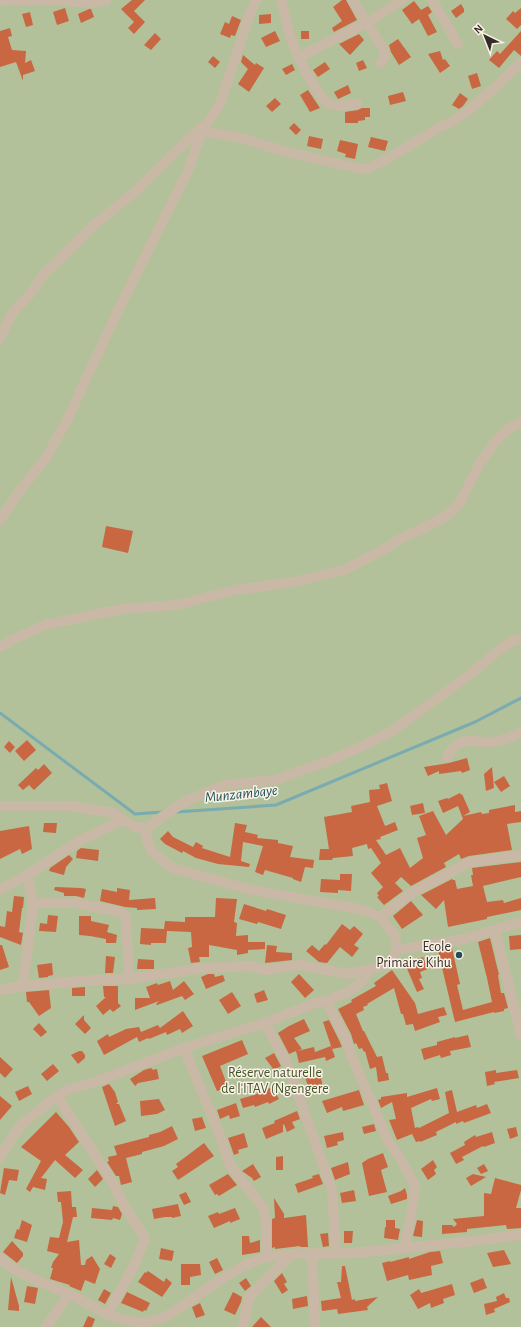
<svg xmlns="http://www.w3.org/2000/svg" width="521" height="1327" font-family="'Alegreya Sans',sans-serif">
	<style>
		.green { fill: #b3c19a }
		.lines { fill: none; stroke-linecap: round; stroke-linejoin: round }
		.stream { stroke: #79abb0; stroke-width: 3 }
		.building { fill: #c86742 }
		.minor { stroke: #cab8a6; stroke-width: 10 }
		.tertiary { stroke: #cab8a6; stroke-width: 10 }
		.poi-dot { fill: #1c5258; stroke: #faf2e7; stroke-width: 1.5 }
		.labels { text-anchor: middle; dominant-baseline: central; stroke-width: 3; stroke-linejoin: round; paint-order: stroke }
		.poi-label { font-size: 14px; fill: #362c27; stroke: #faf2e7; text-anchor: end }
		.park-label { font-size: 14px; fill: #44552a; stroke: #faf2e7 }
		.water-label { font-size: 15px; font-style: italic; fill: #1c5258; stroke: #faf2e7 }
	</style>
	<rect width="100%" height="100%" fill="#f2e8da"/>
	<!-- green -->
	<rect class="green" x="0" y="0" width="521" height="1327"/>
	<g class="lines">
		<!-- stream -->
		<g class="stream">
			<path d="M0,713L135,814L162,812"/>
			<path d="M176,812L276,805L475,722L521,698"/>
		</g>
	</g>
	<!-- building -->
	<g class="building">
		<path d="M132,0H145L134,11L145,22L134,34L128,28L134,22L121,9Z"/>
		<path d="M342,0H346L357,20L334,32L332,28L342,21L333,7Z"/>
		<path d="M414,1L421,10L428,6L432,12L428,15L437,32L428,36L419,19L412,24L402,10Z"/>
		<path d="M461,4L464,9V12L456,18L451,11Z"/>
		<path d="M65,8L69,21L57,25L53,12Z"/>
		<path d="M521,8V25L517,29L506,19L513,11L515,13Z"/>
		<path d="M89,9H91L94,17L81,23L78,14Z"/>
		<path d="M30,12L33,25L26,27L22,14Z"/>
		<path d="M271,14V23L259,24V15Z"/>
		<path d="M232,16L241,20L235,36L231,35L230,38L220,34L225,22L229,24Z"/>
		<path d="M10,28L12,36L8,37L12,50L26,51L25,63L31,60L35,71L23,75V81L16,62L0,67V31Z"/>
		<path d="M275,31L280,41L266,47L261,38Z"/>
		<rect x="301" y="31" width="8" height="8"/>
		<path d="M521,31V56L514,50L499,68L489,60L497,51L500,54Z"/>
		<path d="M155,33L161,39L151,50L144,45Z"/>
		<path d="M359,34L364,40L350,55L339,44Z"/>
		<path d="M398,39L411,57L399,65L391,52L389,45Z"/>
		<path d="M440,51L443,60L445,59L450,66L440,73L428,54Z"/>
		<path d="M243,55L255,65L256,63L264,68L249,92L238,84L248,69L241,62Z"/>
		<path d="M213,56L220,62L215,68L208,62Z"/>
		<path d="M363,60L367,68L359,71L356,63Z"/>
		<path d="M325,62L330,69L318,77L313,70Z"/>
		<path d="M292,64L295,70L286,75L282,69Z"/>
		<path d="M477,73L481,86L472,89L468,76Z"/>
		<path d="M348,85L351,93L338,99L334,92Z"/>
		<path d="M308,90L320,108L310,112L300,95Z"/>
		<path d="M403,92L406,101L390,105L388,96Z"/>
		<path d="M460,93L468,99L463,106L459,109L452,105Z"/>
		<path d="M275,98L281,104L272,112L266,106Z"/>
		<path d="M362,108H370V117H365V120L358,121V123H345V112L358,110Z"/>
		<path d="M294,123L301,130L296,135L289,128Z"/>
		<path d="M309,136L323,139L321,149L307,146Z"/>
		<path d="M371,137L388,141L385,151L368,147Z"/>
		<path d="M340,140L358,144L355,159L345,157L346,154L337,151Z"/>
		<path d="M106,526L133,531L128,553L102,547Z"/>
		<path d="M27,740L36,750L24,761L15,751Z"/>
		<path d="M9,741L15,747L10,753L4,747Z"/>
		<path d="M467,758L470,770L462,773L461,771L439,774V771L428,776L424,767L449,763Z"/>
		<path d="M44,764L52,773L34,790L29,785L23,790L18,785L36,768L38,770Z"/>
		<path d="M492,767L494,788L486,791L484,774Z"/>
		<path d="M504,776L510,786L501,792L494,782Z"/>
		<path d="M387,783L392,801L377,806L385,826L395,822L398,830L380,837L381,839L376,840L386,855L400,848L410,868L423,858L417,838L426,835L419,816L433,811L446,835L463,819L458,806L443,813L438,801L447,798L448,799L460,793L461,795L462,794L470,812L463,816L481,812L482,814L489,813V810L515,805V812L521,811V822L507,824L512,850L469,856L461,859L459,854L444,863L446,867L411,886L401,877L395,883L403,891L384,905L377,897L379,896L377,893L383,887L371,873L381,863L371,848L368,849L367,844L352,848L353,856L333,858L332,860H319L320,849H329L324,817L352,812L351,806L370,802L369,790L380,789L379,785Z"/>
		<path d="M423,803L425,813L412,815L410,806Z"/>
		<path d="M44,823H57L56,833L43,832Z"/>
		<path d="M235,823L247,825L245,832L258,835L257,838L278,840V843L293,846L290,857L314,860L313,868L305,867L301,882L293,879V878L265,870L263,875L255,872L263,846L243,842L241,861L250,864L249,867L218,864L196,858L183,851L182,853L165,844L160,839L168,831L173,837L193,847L196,842L203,846L202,848L230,857Z"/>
		<path d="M29,826L32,849L22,854L20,849L0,859V831Z"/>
		<path d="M81,848L99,850L98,861L76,858L77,851Z"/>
		<path d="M69,855L73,859L66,867L64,875L49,871L50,868Z"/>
		<path d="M521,862V877L483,886L487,902L503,900L504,903L521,898V910L487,917V919L448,927L444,900L436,909L421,895L452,879L453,880H455L457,889L473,886L471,875H473L472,868Z"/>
		<path d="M340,874H352L351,891L338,890V893L320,892L321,879L340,880Z"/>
		<path d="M55,887L81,888L86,889L84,898L76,896H64V893L54,890Z"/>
		<path d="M117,888L130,890L129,900L155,898L156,909L137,910V908L125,907L100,901L102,889L117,892Z"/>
		<path d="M14,896L24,897L23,908H22L19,932L23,933L21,945L0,937V926L5,927L7,911L12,912Z"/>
		<path d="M216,898L237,899L234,922L237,923L236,936L248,935V942H265V949L248,950V953L237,955V950L209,945V957H199L200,962L191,963L188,948L192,947L191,932L167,931L166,943H151V945L140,944L141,928L164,929L165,921L185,922V917H215Z"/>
		<path d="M411,901L423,915L402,929L393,916Z"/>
		<path d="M244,904L266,911L267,909L286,915L281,929L258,922L257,924L239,919Z"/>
		<path d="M48,915L58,916L56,932L39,931L40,923L47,924Z"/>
		<path d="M79,916H91V921L109,925L107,932L117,935L116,943H106V938V939L90,936L79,935Z"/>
		<path d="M342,924L350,930L354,926L363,934L354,945L359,948L352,957L340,947L327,963L319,962L306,951L312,945L319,951L325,944L326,945Z"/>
		<path d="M521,935V949L510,950L509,936Z"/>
		<path d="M490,938L499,975H498L501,993H504L508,1008L504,1009V1011L494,1013V1012L455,1022L438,951L452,948L460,984L457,985L463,1010L492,1002L487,978L478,942Z"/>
		<path d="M0,945H2L9,967L0,970Z"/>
		<path d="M267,945L277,946L276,952L292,953V960L265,963Z"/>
		<path d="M106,956L115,957L113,973H105Z"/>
		<path d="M423,957L428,969L420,972L422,978L419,979L424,989L417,992L405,964Z"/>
		<path d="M138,959L154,960V969H137Z"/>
		<path d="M52,963L53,975L48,976V977L39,978L37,965Z"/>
		<path d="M392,970L415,1003L418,1014L444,1007L447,1015L438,1017L440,1022L415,1031L413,1024L406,1025L403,1014H401L394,988L367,1004L368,1005L363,1007L364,1010L356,1014L363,1031H364L377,1057L382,1056L386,1073H388L389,1080L378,1082L376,1067L370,1069L365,1051L364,1052L362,1048L359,1049L356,1043L354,1044L351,1034L338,1009L352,1002L351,1000L376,986L374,983Z"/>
		<path d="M208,974H214L215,977L223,975L225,981L206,989L201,977Z"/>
		<path d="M299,974L314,990L305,998L291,982Z"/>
		<path d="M170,981L173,990L184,981L194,994L185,1000L182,996L157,1005L156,1004L159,1001L135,1010V998H150L146,987L157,983L158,985Z"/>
		<path d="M103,986H118V1003L121,1006L113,1012L110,1009L103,1015L96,1006L106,997H104Z"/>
		<path d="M85,987V996H72V988Z"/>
		<path d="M49,990L51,1008L39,1016L29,1002H27L26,992Z"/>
		<path d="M264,990L268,1000L257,1003L254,994Z"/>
		<path d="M232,992L241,1006L228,1014L219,1000Z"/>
		<path d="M183,1011L193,1026L182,1033L180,1029L167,1035L166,1032L149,1039L148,1038L139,1042L137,1037L104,1055L97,1041L108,1034L109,1037L126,1029L139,1027L141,1032L158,1025L160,1028Z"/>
		<path d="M84,1015V1020L91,1028L85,1034L75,1024Z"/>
		<path d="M304,1019L310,1031L294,1038L302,1049L297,1051L314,1047L315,1052L331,1046L335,1057L326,1061L325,1057L299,1063L296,1051L289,1054L278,1033L289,1026Z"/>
		<path d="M329,1020L339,1040L342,1047L332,1049L323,1022Z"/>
		<path d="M39,1023L47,1032L41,1037L33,1029Z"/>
		<path d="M468,1035L471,1047L450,1051L451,1055L441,1058L440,1055L424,1060L421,1049L437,1045V1042L455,1037V1038Z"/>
		<path d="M242,1040L248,1054L220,1066L228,1087L217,1091L202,1056Z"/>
		<path d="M79,1051H82L85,1055V1058L78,1064L71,1055Z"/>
		<path d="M274,1053L281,1066L274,1070L265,1058Z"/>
		<path d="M0,1057L13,1069L5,1078L0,1073Z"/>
		<path d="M53,1064L59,1071L47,1081L41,1074Z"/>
		<path d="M151,1068L153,1070H152L157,1069L159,1079L138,1083L135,1086L130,1079L144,1070Z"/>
		<path d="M496,1070V1073L517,1070L519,1078L494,1082L495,1084L487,1086L485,1072Z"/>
		<path d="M320,1074L323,1087L309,1089L305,1077Z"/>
		<path d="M109,1084L115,1092L118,1102L116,1104H119L126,1121L115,1126L102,1087Z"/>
		<path d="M28,1086L32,1094L19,1101L15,1092Z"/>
		<path d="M272,1087L279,1099L269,1104L268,1102L255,1107L254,1105L243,1108L240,1099L254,1095Z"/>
		<path d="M437,1088L440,1099L432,1101L431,1099L411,1108L415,1128L418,1127L419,1128L449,1113L445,1092L452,1090L457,1112L476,1105L477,1108L487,1104L491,1113L464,1123L463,1121L456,1124V1122L436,1132L437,1135L420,1142V1141L416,1142L412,1134L397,1140L389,1120L396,1119L392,1102L381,1108L378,1100L381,1099V1097L407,1093V1097Z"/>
		<path d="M359,1090L364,1105L343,1111L342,1107L327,1113L322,1101Z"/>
		<path d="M0,1096L12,1106L0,1120Z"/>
		<path d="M159,1099L165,1110L157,1114L141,1116L140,1101Z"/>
		<path d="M236,1103L240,1116L230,1119L229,1115L220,1119L217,1110Z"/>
		<path d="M297,1111L300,1119L292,1122L295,1128L287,1132L284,1124L283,1125V1132L266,1139L262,1128L275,1123L274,1121Z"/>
		<path d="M56,1112L69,1127L79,1142L65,1155L83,1170L75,1178L55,1160L41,1178L47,1179L45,1190L33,1187L30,1192L26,1189L41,1161L21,1147Z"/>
		<path d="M202,1117L206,1128L195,1131L192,1119Z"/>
		<path d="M374,1124L376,1131L364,1134L362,1127Z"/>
		<path d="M172,1126L178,1139L164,1146L142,1152V1154L126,1158L132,1182L121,1185L119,1176H116L107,1162L109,1161L108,1157L117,1155L114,1146L149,1137V1135L160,1132Z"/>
		<path d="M516,1127L518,1136L510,1139L507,1129Z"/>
		<path d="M343,1132L344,1140L337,1142L338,1145L327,1148L324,1136Z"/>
		<path d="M492,1132L495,1143L484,1147L483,1146L462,1157L464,1160L456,1164L450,1153L465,1145L464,1142L475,1135L476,1137Z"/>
		<path d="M244,1133L248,1147L238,1150L239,1153L234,1155L228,1138Z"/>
		<path d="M204,1143L214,1156L178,1180L172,1171L178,1167L176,1164Z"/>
		<path d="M383,1153L388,1167L381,1170L387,1192L369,1196L362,1163L368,1159Z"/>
		<path d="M283,1156V1170H276V1157Z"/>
		<path d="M433,1160L437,1167L434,1170L436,1174L428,1180L421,1169Z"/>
		<path d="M348,1162L350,1174L335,1180L331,1168Z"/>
		<path d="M253,1164L261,1177L254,1181L252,1178L242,1171Z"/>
		<path d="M484,1164L488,1171L481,1174L477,1168Z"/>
		<path d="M4,1168L19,1170L17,1181L9,1180L5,1195L0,1193Z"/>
		<path d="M97,1170L103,1179L95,1187L88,1179Z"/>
		<path d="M228,1174L237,1185L219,1196L217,1194L215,1195L209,1185Z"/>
		<path d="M319,1174L323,1184L298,1193L295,1184L313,1178L312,1176Z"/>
		<path d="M473,1174L486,1177L471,1186L466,1178Z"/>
		<path d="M495,1178L521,1185V1190L516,1208H521V1228L507,1229L506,1225L467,1229V1232L442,1234V1225H452L454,1227L457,1224L453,1219L484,1216V1193L491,1194Z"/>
		<path d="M405,1188L407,1195V1199L391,1204L388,1196L401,1191Z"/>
		<path d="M354,1190L356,1201L342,1203L340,1193Z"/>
		<path d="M71,1191L72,1207H76L77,1217H73L67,1242L79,1240L81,1265H85L86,1260L92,1256L100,1269L95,1284L85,1280L81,1291L69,1286L70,1285L50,1279L53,1268H51L53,1262L59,1254L47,1251L50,1237L59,1238L63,1222L61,1202H58L57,1192Z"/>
		<path d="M186,1192L191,1202L184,1205L179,1195Z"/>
		<path d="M274,1198L284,1214V1218L306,1215L308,1247H300V1246L275,1249V1247L272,1248V1219L275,1218Z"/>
		<path d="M178,1204L181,1216L172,1218V1217H165L154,1219L152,1209Z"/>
		<path d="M113,1206L118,1207L122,1214L120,1220L113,1218L112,1220L91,1218L92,1208L112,1210Z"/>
		<path d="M235,1208L240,1219L230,1223V1221L214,1228L208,1216L218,1212L219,1214Z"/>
		<path d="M22,1220L32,1225L27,1242L14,1238L17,1229L19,1230Z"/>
		<path d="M386,1220H395V1228L400,1229L398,1240L384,1238L385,1227H386Z"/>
		<path d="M417,1220L423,1221L422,1237L413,1236Z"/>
		<path d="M344,1231H353L352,1243H344Z"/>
		<path d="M328,1233L329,1246L323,1247L320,1234Z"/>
		<path d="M242,1236H249L250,1243L260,1240V1252L242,1255Z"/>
		<path d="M12,1241L23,1253V1256L17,1263L3,1252Z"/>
		<path d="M161,1248L174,1251L172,1261L159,1259Z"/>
		<path d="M504,1250L511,1264L493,1267L487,1253Z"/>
		<path d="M440,1251L443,1263L431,1266L432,1275L409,1280L408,1275L387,1281L382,1263L390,1261V1262L409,1257V1259L430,1252Z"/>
		<path d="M110,1254L116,1258L111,1268L104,1264Z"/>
		<path d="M217,1258L223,1270L215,1274L209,1262Z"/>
		<path d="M181,1264H200L201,1275L190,1277V1285H181Z"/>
		<path d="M342,1266H345L352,1300L355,1299V1301L378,1297L367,1307L368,1310L338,1314L337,1309L322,1311L321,1301L341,1298L337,1282H341Z"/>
		<path d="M148,1271L164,1282L166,1278L172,1283L162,1297L138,1282L145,1272L146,1273Z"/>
		<path d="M282,1273L287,1282L284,1284L288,1290L282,1294L274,1281Z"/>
		<path d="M11,1277L19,1306V1311L8,1310Z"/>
		<path d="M246,1278L251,1286L245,1291L239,1283Z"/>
		<path d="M483,1278L487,1288L474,1293L470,1283Z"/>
		<path d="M452,1284L455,1295L443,1299L444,1303L431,1308L430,1303L418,1309L410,1295L419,1289L421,1293Z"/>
		<path d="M27,1286L38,1288L35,1304L24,1302Z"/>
		<path d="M104,1289L111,1293L105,1304L98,1300Z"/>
		<path d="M127,1292L150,1303L146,1311L144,1310L143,1312L121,1303Z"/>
		<path d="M233,1292L242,1297L241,1302L235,1315L224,1310Z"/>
		<path d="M504,1293L506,1298H509L510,1302L494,1309L495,1312L486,1315L484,1304L497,1301L496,1297Z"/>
		<path d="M307,1296L308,1306L293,1309L292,1299Z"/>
		<path d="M200,1303L205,1315L196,1318L192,1307Z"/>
		<path d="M88,1316L95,1319L92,1327H83Z"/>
		<path d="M261,1317L271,1327H252Z"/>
	</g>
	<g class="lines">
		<!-- minor -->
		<g class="minor">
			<path d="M281,0C285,11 286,22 289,33C294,48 316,98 330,104C339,108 348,105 357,104"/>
			<path d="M352,0L383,48L385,55L381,63"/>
			<path d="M432,0L458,44"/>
			<path d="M0,1L53,0L93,3L106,0"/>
			<path d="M299,57L368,22L402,0"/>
			<path d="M202,131L242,138L283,151L361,169H367L394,155L438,128L452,122L469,110L498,85L521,62"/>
			<path d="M0,339L11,315L30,294L44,274L93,226L137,190L201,127"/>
			<path d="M0,520L18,493L46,458L67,420L115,317L187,173L202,131L220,104L250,13L256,0"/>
			<path d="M0,647L14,639L45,625L122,609L177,605L235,590L293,582L344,570L381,551L402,538L422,529L445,517L460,503L480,463L495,442L511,427L521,422"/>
			<path d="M447,757C460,735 470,742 491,742C500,742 513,736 521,732"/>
			<path d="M0,806H71L114,813L123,820L135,827L146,829"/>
			<path d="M0,890L27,875L81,840L123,820"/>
			<path d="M33,903H76L120,912C127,915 127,918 126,925L129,970L128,979"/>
			<path d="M380,917L413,892L470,862L521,855"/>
			<path d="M495,930L521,1035"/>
			<path d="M397,950L464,939L521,922"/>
			<path d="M23,986L33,903L27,875"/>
			<path d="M0,990L23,986L95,980L128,979L203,968L234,967L250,966L265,970L301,965L348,974L371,969"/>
			<path d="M326,1001L345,1037L352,1057L388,1141L399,1156L415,1186L411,1215L404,1249"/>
			<path d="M265,1023L287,1063L332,1190L336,1254"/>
			<path d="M184,1048L221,1138L230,1165L264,1209L266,1222V1257"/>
			<path d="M57,1096L113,1183L125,1207L145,1238L135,1264L107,1315"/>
			<path d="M312,1253L315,1327"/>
			<path d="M0,1258C22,1278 44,1282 69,1294C94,1306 116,1323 144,1322C161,1322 172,1313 185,1304C208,1289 240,1263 266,1258C293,1251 322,1255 350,1253C407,1249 464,1242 521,1235"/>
			<path d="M46,1327L69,1294"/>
			<path d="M243,1327L249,1297L292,1254"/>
		</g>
		<!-- tertiary -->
		<path class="tertiary" d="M0,1158L11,1139L22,1124L57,1096L67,1090L98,1081L184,1048L265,1023L318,1002L326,1001L348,992L358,985L371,969L388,965L397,950L395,936L380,917L364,910L247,889L173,868L152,852L147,839L146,829L163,816L186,801L225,785L275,780L331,760L367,744L392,731L431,703L469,675L499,650L514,640L521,639"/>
	</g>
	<!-- markers -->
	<circle class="poi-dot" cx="459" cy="955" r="4"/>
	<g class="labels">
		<!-- poi labels -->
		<g class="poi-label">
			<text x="451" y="947">Ecole<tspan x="451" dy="16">Primaire Kihu</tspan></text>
		</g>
		<!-- park labels -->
		<g class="park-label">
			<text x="275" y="1073">Réserve naturelle<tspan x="275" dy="16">de l'ITAV (Ngengere</tspan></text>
		</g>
		<!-- water labels -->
		<g class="water-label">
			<text transform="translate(241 794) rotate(-6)">Munzambaye</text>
		</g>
	</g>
	<!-- north arrow -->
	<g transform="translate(485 36) rotate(317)" stroke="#faf2e7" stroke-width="3" paint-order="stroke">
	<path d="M0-3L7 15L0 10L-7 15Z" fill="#362c27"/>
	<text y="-6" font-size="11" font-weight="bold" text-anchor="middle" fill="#362c27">N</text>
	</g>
</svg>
